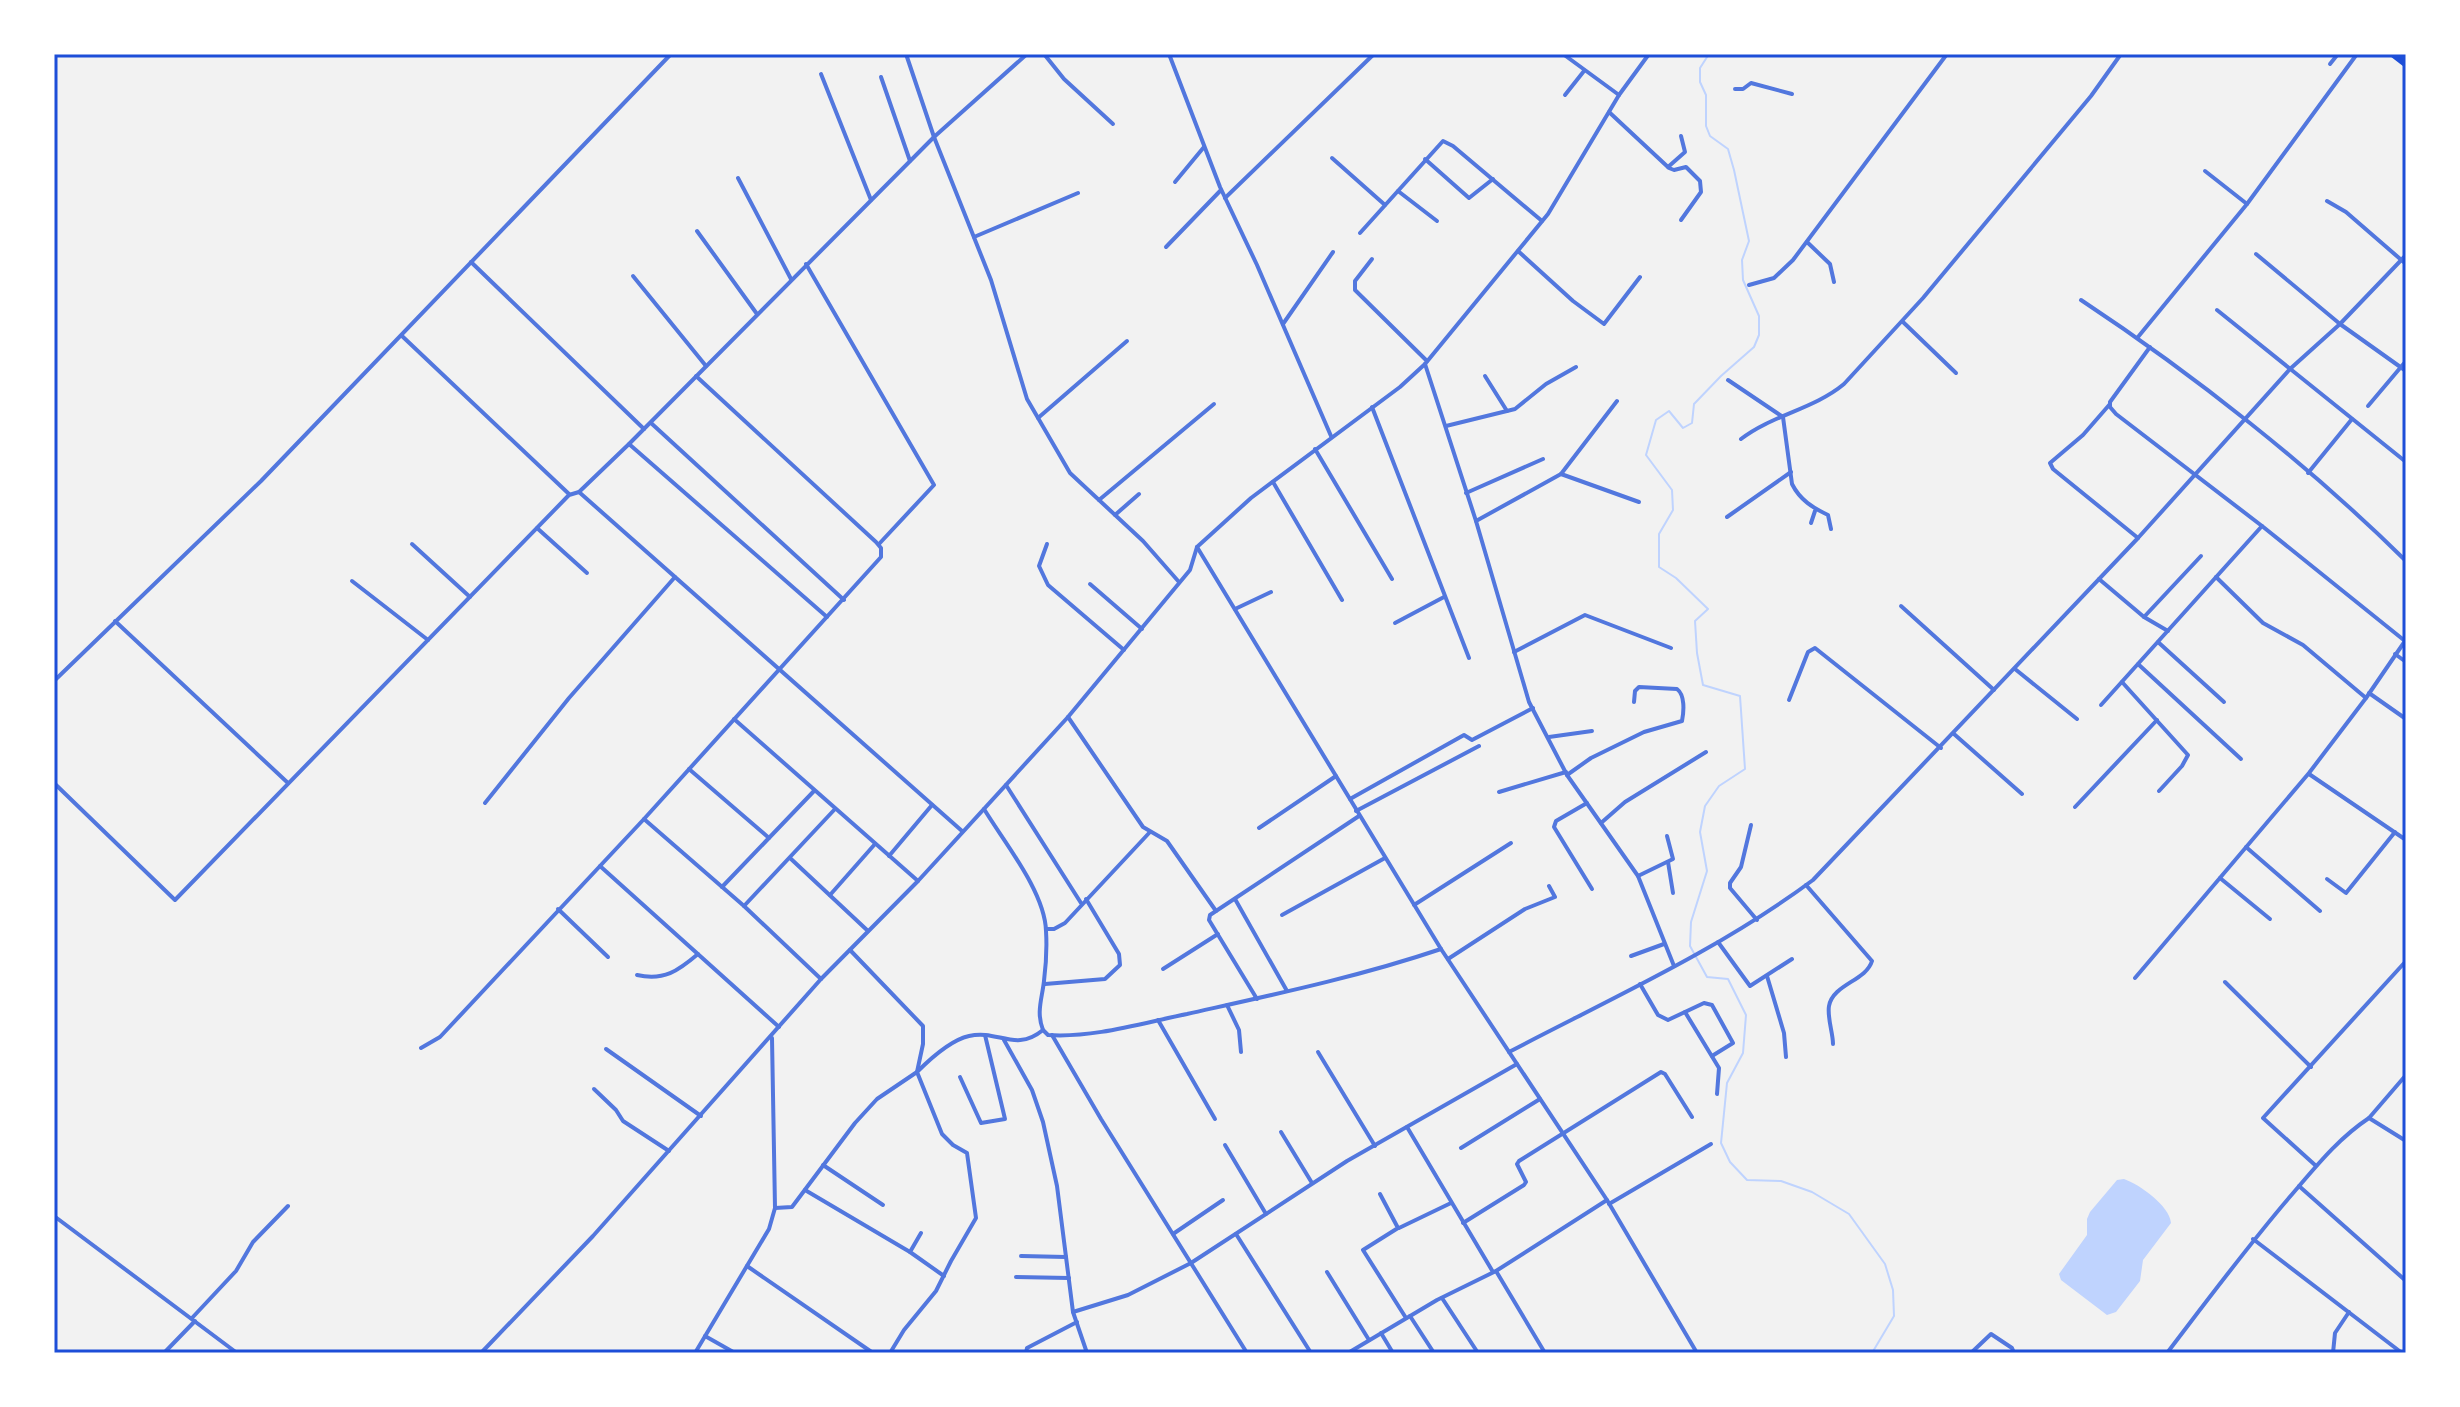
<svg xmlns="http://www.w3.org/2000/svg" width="2460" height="1407" font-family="Roboto,sans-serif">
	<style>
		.water { fill: #bfd3fe }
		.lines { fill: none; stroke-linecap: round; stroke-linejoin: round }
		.stream { stroke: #bfd3fe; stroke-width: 2 }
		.minor { stroke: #5277de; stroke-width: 4 }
		.primary { stroke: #1d4ed8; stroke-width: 7 }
		.neatline { fill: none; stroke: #1d4ed8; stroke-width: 3 }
	</style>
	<rect width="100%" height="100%" fill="#f2f2f2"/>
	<!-- water -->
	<path class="water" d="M2124,1179C2139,1184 2170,1206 2171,1223L2143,1260L2140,1281L2116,1312L2107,1315L2061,1280L2059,1274L2087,1235V1219L2090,1212L2117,1180Z"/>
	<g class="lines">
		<!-- stream -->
		<path class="stream" d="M1709,54L1700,68V82L1706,95V126L1710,136L1728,149L1734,170L1749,241L1742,260L1743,280L1759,316V335L1754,347L1721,376L1694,404L1692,423L1683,428L1669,411L1656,420L1646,455L1672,490L1673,510L1659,534V567L1676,578L1708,609L1695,621L1697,653L1703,685L1740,696L1745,769L1719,786L1705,806L1700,832L1707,871L1691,922L1690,946L1707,977L1728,979L1746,1015L1743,1053L1727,1083L1721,1143L1730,1162L1747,1180L1781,1181L1812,1192L1849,1214L1885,1264L1893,1290L1894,1316L1872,1353"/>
		<!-- minor -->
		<g class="minor">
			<path d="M906,54L934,137L991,280L1027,399L1070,473L1143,541L1179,582"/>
			<path d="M1044,54L1064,79L1113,124"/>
			<path d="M1169,54L1220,187L1257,265L1331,436"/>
			<path d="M1563,54L1619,95"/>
			<path d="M2330,64L2338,54"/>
			<path d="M821,74L871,200"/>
			<path d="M881,77L910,161"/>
			<path d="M1735,89H1743L1751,83L1792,94"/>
			<path d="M1565,95L1584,71"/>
			<path d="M1609,112L1669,168L1674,170L1686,167L1700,181L1701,192L1681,220"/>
			<path d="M1332,158L1385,205"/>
			<path d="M1425,159L1469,198L1493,179"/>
			<path d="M1668,167L1685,152L1681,136"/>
			<path d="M2205,171L2247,204"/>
			<path d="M738,178L791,279"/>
			<path d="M1175,182L1204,147"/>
			<path d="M1398,191L1437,221"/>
			<path d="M1225,198L1374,54"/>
			<path d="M2327,201L2346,212L2406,264"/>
			<path d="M697,231L757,314"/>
			<path d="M1360,233L1443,141L1453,146L1542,221"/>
			<path d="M974,237L1078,193"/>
			<path d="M1807,242L1830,264L1834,282"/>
			<path d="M1166,247L1221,190"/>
			<path d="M1518,251L1573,301L1604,324L1640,277"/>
			<path d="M2256,254L2340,324L2406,371"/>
			<path d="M1372,259L1355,281V290L1427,361"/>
			<path d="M471,262L644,429"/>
			<path d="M806,264L934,485L879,544"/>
			<path d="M633,276L706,366"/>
			<path d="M1749,285L1774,278L1793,260L1947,54"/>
			<path d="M2081,300C2193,374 2311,467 2406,561"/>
			<path d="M2217,310L2406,462"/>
			<path d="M1903,322L1956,373"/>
			<path d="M1283,324L1333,252"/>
			<path d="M402,336L569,494"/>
			<path d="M2138,337L2247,204L2357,54"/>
			<path d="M2150,347L2110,402V407L2116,414L2262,526L2405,641"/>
			<path d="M1425,364L1476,521L1529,702L1567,775L1638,876L1674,966"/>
			<path d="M1485,376L1507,411"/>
			<path d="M1728,380L1783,417L1792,484C1800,500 1813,508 1828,515L1831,529"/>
			<path d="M2110,404L2083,435L2050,463L2053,469L2138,538"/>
			<path d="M2368,406L2406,361"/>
			<path d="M1372,407L1469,658"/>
			<path d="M1038,418L1127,341"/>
			<path d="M651,423L844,600"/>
			<path d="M1446,426L1515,409L1546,384L1576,367"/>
			<path d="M1741,439C1772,415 1814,409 1844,384L1923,298L2091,96L2121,54"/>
			<path d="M629,444L827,617"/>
			<path d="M1315,449L1392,579"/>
			<path d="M2308,473L2352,419"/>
			<path d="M1561,474L1639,502"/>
			<path d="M1273,482L1342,600"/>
			<path d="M579,492L962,831"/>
			<path d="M1466,493L1543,459"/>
			<path d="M1099,500L1214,404"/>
			<path d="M1115,515L1139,494"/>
			<path d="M1727,517L1791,472"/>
			<path d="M1476,521L1561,474L1617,401"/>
			<path d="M1811,523L1815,511"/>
			<path d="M537,528L587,573"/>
			<path d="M412,544L470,597"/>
			<path d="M1047,544L1039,566L1048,585L1124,650"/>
			<path d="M1197,547L1441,949L1607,1200L1697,1353"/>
			<path d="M2216,577L2263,623L2303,645L2366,698"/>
			<path d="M2099,579L2144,617L2168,631"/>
			<path d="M352,581L428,640"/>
			<path d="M1090,584L1142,629"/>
			<path d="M1901,606L1994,690"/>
			<path d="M1235,609L1271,592"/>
			<path d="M2144,617L2201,556"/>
			<path d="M115,621L288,783"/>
			<path d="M1395,623L1444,597"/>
			<path d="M2158,642L2224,702"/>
			<path d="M1514,652L1585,615L1671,648"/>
			<path d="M2395,654L2406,662"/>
			<path d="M2138,664L2241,759"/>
			<path d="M2015,669L2077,719"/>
			<path d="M54,681L261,481L671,54"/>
			<path d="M2122,682L2188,755L2182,766L2159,791"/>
			<path d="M2369,693L2406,719"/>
			<path d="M1789,700L1808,652L1815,648L1941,748"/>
			<path d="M2101,705L2262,526"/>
			<path d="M1068,717L1143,827L1167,841L1216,911"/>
			<path d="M734,719L918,881"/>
			<path d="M1954,734L2022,794"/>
			<path d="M1549,737L1592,731"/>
			<path d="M689,769L769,838"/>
			<path d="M2309,774L2406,840"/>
			<path d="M1567,775L1591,758L1644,732L1682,721C1684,711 1685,695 1677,689L1639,687L1635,691L1634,702"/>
			<path d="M54,783L175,900L569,495L579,492L629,444L934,137L1027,54"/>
			<path d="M1006,785L1081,903"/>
			<path d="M1499,792L1566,772"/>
			<path d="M1350,799L1464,735L1472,740L1533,708"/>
			<path d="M485,803L569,698L675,577"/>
			<path d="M1587,803L1556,821L1554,827L1592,889"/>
			<path d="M2075,807L2157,720"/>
			<path d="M984,809C1004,842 1045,892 1046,931C1047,947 1046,965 1044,981C1042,999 1036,1012 1043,1030L1048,1035C1094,1038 1142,1023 1187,1014C1272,995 1358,977 1441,949"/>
			<path d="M1356,811L1479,746"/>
			<path d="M644,819L744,906L821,979"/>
			<path d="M1601,823L1625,802L1706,752"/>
			<path d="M1751,825L1741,867L1730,883V888L1757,920"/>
			<path d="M1259,828L1336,776"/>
			<path d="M2246,847L2320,911"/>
			<path d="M889,856L932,805"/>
			<path d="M790,858L868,931"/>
			<path d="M1668,862L1673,893"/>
			<path d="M600,866L779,1027"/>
			<path d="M1638,876L1673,859L1667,836"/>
			<path d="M2220,878L2270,919"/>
			<path d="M2327,879L2346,893L2395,832"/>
			<path d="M1806,885L1872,961C1866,981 1833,984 1829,1006C1827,1017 1833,1033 1833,1044"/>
			<path d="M722,887L814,791"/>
			<path d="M830,895L875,844"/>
			<path d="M1235,899L1287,991"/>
			<path d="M1414,905L1511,843"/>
			<path d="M744,906L835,809"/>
			<path d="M558,909L608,957"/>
			<path d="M1282,915L1385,858"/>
			<path d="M1046,929H1054L1065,923L1150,832"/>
			<path d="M1718,942L1750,986L1792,959"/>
			<path d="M1631,956L1664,944"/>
			<path d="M1448,959L1525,909L1555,897L1549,886"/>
			<path d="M1163,969L1218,934"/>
			<path d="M637,975C664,981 678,971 698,954"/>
			<path d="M1767,976L1784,1033L1786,1057"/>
			<path d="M2135,978L2309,773L2366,698L2405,641"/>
			<path d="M2225,982L2311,1067"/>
			<path d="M1045,984L1105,979L1120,965L1119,954L1086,899"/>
			<path d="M1640,984L1658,1015L1668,1020L1704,1003L1712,1005L1733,1043L1712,1056"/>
			<path d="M1257,999L1209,920L1210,915L1359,816"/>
			<path d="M1227,1005L1239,1030L1241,1052"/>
			<path d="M1685,1012L1719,1068L1717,1094"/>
			<path d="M1158,1020L1215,1119"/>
			<path d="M1052,1035L1101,1119L1247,1353"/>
			<path d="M1004,1040L1032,1090L1043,1122L1057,1186L1073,1312L1087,1353"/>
			<path d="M421,1048L440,1037L644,819L881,557V548L876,542L696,376"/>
			<path d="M606,1049L701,1116"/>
			<path d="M1318,1052L1375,1146"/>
			<path d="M1509,1052C1612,998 1719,950 1813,880L2138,538L2290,369L2340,324L2406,255"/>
			<path d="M960,1077L981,1123L1005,1119L985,1035"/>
			<path d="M594,1089L616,1110L623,1121L669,1151"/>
			<path d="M2369,1118L2406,1075"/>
			<path d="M1407,1127L1493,1272"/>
			<path d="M1281,1132L1312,1183"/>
			<path d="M1225,1145L1266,1214"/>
			<path d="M1461,1148L1540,1099"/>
			<path d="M823,1165L883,1205"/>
			<path d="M2315,1165L2263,1118L2406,961"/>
			<path d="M2299,1186L2406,1281"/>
			<path d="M805,1190L910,1252"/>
			<path d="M1380,1194L1398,1228L1363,1250L1406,1318"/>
			<path d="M1609,1204L1711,1144"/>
			<path d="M775,1208L792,1207L855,1123L877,1099L917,1072L923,1044V1026L850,950"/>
			<path d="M54,1216L237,1353"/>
			<path d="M1463,1223L1524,1185L1526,1182L1517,1164L1519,1161L1661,1072L1665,1074L1692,1117"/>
			<path d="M1399,1228L1451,1203"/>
			<path d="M921,1233L910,1252L944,1276"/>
			<path d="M1173,1234L1223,1200"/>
			<path d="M1236,1234L1311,1353"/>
			<path d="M2253,1239L2402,1353"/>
			<path d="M1021,1256L1066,1257"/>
			<path d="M747,1266L873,1353"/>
			<path d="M1496,1271L1545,1353"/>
			<path d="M1327,1272L1369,1340"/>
			<path d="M1016,1277L1069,1278"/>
			<path d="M1442,1298L1478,1353"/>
			<path d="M1073,1312L1128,1295L1191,1263L1347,1161L1517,1064"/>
			<path d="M1410,1316L1434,1353"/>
			<path d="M192,1318L236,1271L253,1242L288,1206"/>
			<path d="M1381,1333L1393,1353"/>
			<path d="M705,1336L735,1353"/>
			<path d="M164,1353L195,1321"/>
			<path d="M481,1353L593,1236L821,979L918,881L1068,717L1190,570L1197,547L1251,498L1400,387L1425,364L1548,214L1619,95L1649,54"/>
			<path d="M695,1353L769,1229L775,1208L772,1038"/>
			<path d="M890,1353L904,1330L936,1291L951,1261L976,1218L967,1153L953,1145L942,1134L917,1072C930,1059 951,1040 969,1036C998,1029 1015,1053 1043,1030"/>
			<path d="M1026,1353L1027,1348L1077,1322"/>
			<path d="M1348,1353L1437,1300L1496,1271L1607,1200"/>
			<path d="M1971,1353L1991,1334L2012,1348L2014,1353"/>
			<path d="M2167,1353C2209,1298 2249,1244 2294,1192C2318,1164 2339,1138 2369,1118L2406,1141"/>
			<path d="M2333,1353L2335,1333L2349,1312"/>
		</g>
		<!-- primary -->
		<path class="primary" d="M2393,54L2406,64"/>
	</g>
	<!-- border -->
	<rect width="2460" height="1407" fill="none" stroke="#ffffff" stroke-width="112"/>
	<rect x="56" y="56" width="2348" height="1295" class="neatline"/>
</svg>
